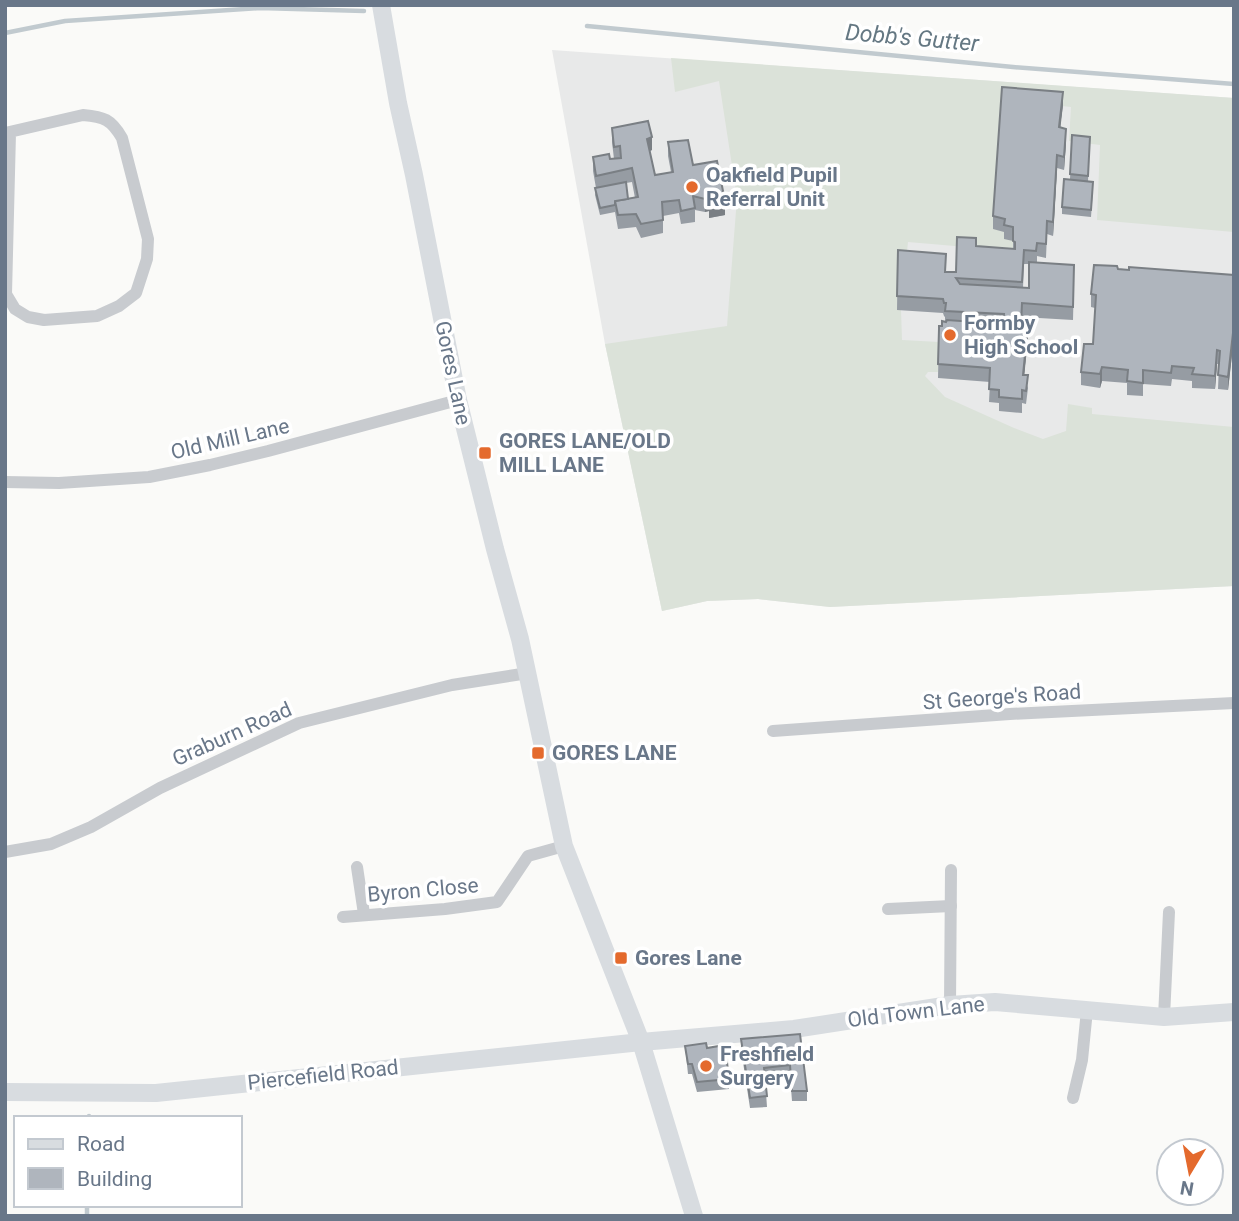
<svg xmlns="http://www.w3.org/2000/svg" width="1239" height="1221" font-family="Roboto,sans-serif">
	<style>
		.built { fill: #e8e9e9 }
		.grass { fill: #dbe2d9 }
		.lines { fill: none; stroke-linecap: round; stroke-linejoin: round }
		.stream { stroke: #c1cacf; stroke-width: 4.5 }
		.street { stroke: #c8cbcf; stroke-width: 12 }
		.secondary { stroke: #d8dce0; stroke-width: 18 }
		.wall { fill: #969ca3; fill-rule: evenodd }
		.shaded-wall { fill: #7a7f84 }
		.building { fill: #afb5bd; stroke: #7a7f84; stroke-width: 2 }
		.poi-dot { fill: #e46a2d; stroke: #fff; stroke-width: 2.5 }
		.labels { text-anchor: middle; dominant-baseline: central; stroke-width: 7; stroke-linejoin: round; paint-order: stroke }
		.poi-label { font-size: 21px; font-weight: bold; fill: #697789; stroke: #fff; text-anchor: start }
		.street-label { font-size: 21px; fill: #697789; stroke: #fff }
		.water-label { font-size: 23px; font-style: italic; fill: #657883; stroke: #fff }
	</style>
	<rect width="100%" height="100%" fill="#fafaf8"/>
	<!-- built -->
	<path class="built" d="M552,50L1234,98V586L830,607L758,599L707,601L662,611L605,344Z"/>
	<!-- grass -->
	<path class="grass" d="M671,58L1234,98V232L1097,220L1100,145L1069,141L1071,107L1003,100L1005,232L1013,241V251L908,242L901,310L902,340L939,342L938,372H928L925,376L945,397L1014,428L1043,439L1066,431L1068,404L1092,408V414L1234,427V586L830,607L758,599L707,601L662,611L605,344L727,326L737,198L719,81L675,92Z"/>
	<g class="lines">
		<!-- stream -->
		<g class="stream">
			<path d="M587,26L1013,67L1234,84"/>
			<path d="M5,33L65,21L260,8L364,11"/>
			<path d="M89,1118V1116"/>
			<path d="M87,1216V1205"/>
		</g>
		<!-- street -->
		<g class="street">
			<path d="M5,133L83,115C104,117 111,119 122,138L148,239L147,259L136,293L119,306L97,316L44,320L28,317L15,309L6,294L10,133"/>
			<path d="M5,482L59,483L149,477L210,465L268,451L458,400"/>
			<path d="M773,731L1010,714L1234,703"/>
			<path d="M5,852L51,844L91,827L160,788L299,723L452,685L528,673"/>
			<path d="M357,867L364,914"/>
			<path d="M888,909L951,906"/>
			<path d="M343,917L445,909L497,902L528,856L564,846"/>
			<path d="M950,1005L951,870"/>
			<path d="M1164,1017L1169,912"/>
			<path d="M1073,1098L1082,1060L1087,1010"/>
		</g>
		<!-- secondary -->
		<g class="secondary">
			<path d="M381,5L398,103L414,175L458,400L495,549L520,639L564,846L641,1042L694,1216"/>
			<path d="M5,1092L156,1093L641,1042L794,1029L950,1005L995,1002L1164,1017L1234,1012"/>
		</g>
	</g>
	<!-- wall -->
	<g class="wall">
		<path d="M1063,105L1060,127L1066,142L1064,170L1057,168L1053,236L1047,234L1046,258L1037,256V263L1074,279L1073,320L1022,317V325L1028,338L1024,375L1028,388L1026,404L1022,403V413L999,411V403L989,402L990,382L938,378L939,329L942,326L945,321V317L944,316L943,313L897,310L898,250L945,272H956L976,246L1013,249V241L1004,239V232L993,229V216ZM1024,264H1029V288H1023Z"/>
		<path d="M612,128L652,150L650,151L655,175L671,172L668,156V142L693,165L725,215L709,218V211L705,212L695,210V222L681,224L679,213L663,216V233L641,238L636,227L618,229L615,212L600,215L595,195L596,188L593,171V157L614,159L612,142ZM632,182L635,198L628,199L626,183Z"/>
		<path d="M1072,135L1090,137L1088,181L1093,189L1091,217L1062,214V207L1070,179Z"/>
		<path d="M1118,269L1234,275V337L1228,390L1218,389L1219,364H1217L1215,389L1192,388V381L1172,379L1171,386L1143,384V396L1127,395V383L1102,381L1100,388L1081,385V372L1093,344L1095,308L1091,307V294Z"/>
		<path d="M800,1034L807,1091V1101H792L790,1076L765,1078L767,1107L750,1108L741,1049V1039Z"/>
		<path d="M685,1046L707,1048L729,1079V1089L697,1092L692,1074H688Z"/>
	</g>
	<!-- shaded-wall -->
	<g class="shaded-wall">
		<path d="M1063,92V105L1059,140V127Z"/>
		<path d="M1066,129V142L1064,170V157Z"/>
		<path d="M652,137V150L647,152V139Z"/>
		<path d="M1057,155V168L1053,236V222Z"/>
		<path d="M709,198V211L705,212V199Z"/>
		<path d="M725,201V215L709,218V205Z"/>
		<path d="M1234,324V337L1228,390V377Z"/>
		<path d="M1028,325V338L1023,388V375Z"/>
		<path d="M1217,350V364L1215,389V376Z"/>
		<path d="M1102,367V381L1100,388V374Z"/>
	</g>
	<!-- building -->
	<g class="building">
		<path d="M1002,87L1063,92L1059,127L1066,129L1064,157L1057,155L1053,222L1047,221L1046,244L1037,243L1036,251L1024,250L1022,282L956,278L960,284L1029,288V262L1074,265L1073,307L1022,303L1021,325H1028L1023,375H1028L1026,391L1022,390V399L999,397V390L989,389L990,368L938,364L939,329V326H942V321L946,322L947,320L1003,324L1004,314L945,311L946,303H944L943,299L897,296L898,250L946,254L945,272H956L957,237L976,238V246L1015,249V242L1013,241V227L1004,225L1005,219L993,216Z"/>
		<path d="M648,121L652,137L647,139L655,175L673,172L668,142L688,140L693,165L717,161L725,201L709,205V198L705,199L693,196L695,208L681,211L679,200L662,202L663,220L641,224L636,214L618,215L615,201L638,197L632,168L596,176L593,157L609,154L610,159L621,158L620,146L614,147L612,128Z"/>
		<path d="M1072,135L1090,137L1088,176L1070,174Z"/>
		<path d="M1064,179L1093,182L1091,210L1062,207Z"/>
		<path d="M626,182L628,199L615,201V205L600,208L595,188Z"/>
		<path d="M1094,265L1117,266L1118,269L1129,270V267L1234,275V324L1228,377L1218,375L1220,351L1217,350L1215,376L1192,374L1194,368L1172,366L1171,373L1143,370V383L1127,381L1128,370L1102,367L1100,374L1081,372L1084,344H1093L1096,295L1091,294Z"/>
		<path d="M800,1034L807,1091H792L790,1065L764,1068L767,1096L750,1098L741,1039Z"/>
		<path d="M706,1043L707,1048L725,1045L729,1079L697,1082L692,1064H688L685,1046Z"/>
	</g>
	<!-- markers -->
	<g class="poi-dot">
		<circle cx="692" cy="187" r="7"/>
		<circle cx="950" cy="335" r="7"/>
		<rect x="478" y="446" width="14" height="14" rx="3.5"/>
		<rect x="531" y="746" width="14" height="14" rx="3.5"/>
		<rect x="614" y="951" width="14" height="14" rx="3.5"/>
		<circle cx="706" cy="1066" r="7"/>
	</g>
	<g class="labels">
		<!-- poi labels -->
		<g class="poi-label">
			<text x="706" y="175">Oakfield Pupil<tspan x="706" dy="24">Referral Unit</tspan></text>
			<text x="964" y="323">Formby<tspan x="964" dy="24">High School</tspan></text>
			<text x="499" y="441">GORES LANE/OLD<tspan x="499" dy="24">MILL LANE</tspan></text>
			<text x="552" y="753">GORES LANE</text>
			<text x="635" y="958">Gores Lane</text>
			<text x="720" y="1054">Freshfield<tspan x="720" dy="24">Surgery</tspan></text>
		</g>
		<!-- street labels -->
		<g class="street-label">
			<text transform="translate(453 373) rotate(78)">Gores Lane</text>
			<text transform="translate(230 439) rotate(-13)">Old Mill Lane</text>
			<text transform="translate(1002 697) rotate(-4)">St George's Road</text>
			<text transform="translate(232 734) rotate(-24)">Graburn Road</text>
			<text transform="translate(423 890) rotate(-5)">Byron Close</text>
			<text transform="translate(916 1012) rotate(-7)">Old Town Lane</text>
			<text transform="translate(323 1075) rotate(-6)">Piercefield Road</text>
		</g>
		<!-- water labels -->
		<g class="water-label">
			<text transform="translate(912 38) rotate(5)">Dobb's Gutter</text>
		</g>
	</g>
	<!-- border -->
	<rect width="1239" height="1221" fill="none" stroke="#697789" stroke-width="14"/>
	<!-- legend -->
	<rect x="14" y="1116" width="228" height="91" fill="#ffffff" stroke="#c3c9d0" stroke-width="2"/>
	<rect x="28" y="1139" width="35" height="10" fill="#d8dce0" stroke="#c3c9d0" stroke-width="2"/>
	<text x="77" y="1151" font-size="21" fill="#697789">Road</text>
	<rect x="28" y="1168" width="35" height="21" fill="#afb5bd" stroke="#c3c9d0" stroke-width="2"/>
	<text x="77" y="1186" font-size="21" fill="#697789">Building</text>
	<!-- north arrow -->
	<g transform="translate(1190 1172) rotate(190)"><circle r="33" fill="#ffffff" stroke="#c3c9d0" stroke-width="2"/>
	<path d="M0-5L12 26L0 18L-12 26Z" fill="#e46a2d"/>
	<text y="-10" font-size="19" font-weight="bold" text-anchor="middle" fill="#697789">N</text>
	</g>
</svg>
